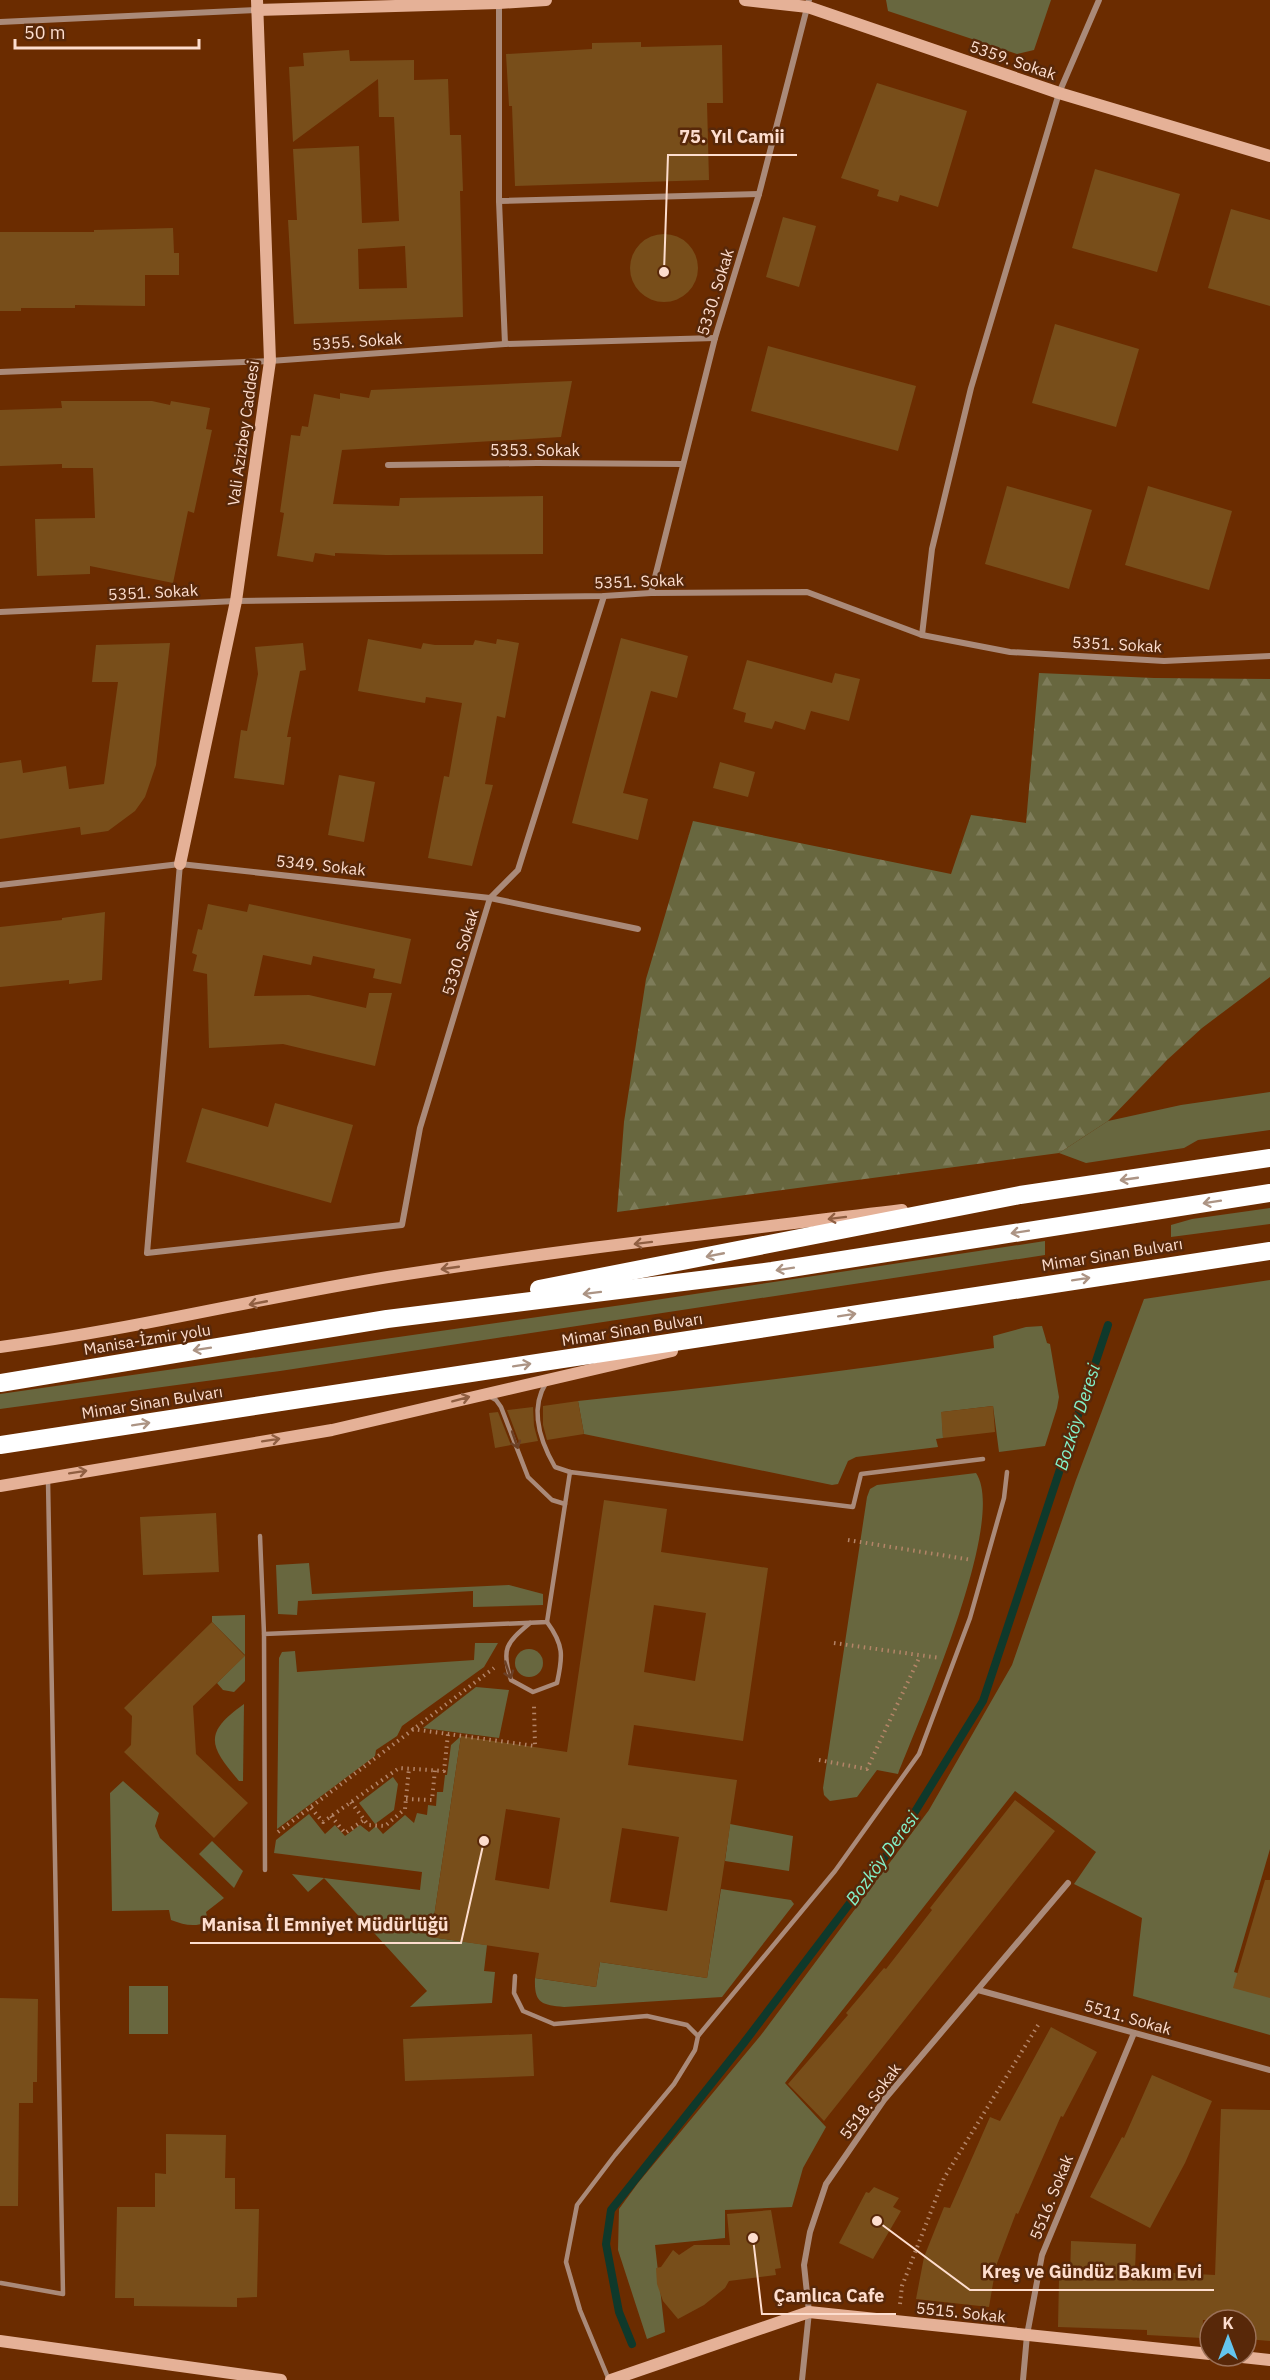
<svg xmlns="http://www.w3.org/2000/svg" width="1270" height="2380" font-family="'IBM Plex Sans',sans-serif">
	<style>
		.grass { fill: #68673f }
		.forest { fill: url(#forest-firs) }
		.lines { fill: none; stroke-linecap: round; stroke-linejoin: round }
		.stream { stroke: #0f392b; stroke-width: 8 }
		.building { fill: #784e1a; fill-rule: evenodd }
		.path { stroke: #b48568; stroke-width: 4; stroke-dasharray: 1.5 4.5; stroke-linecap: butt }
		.lane { stroke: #aa8a79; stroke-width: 4.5 }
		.street { stroke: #aa8a79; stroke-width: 6 }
		.secondary { stroke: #e5b197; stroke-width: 12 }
		.highway { stroke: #fff; stroke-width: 18 }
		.oneway { stroke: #ac9484 }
		.oneway2 { stroke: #905f42 }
		.oneway3 { stroke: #6c4025 }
		.labels { text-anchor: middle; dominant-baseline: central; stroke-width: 5; stroke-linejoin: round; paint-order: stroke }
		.street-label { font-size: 16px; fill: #fdddce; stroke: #582809 }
		.water-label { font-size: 18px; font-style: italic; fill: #83f1c9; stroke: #582809 }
		.leader { fill: none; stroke: #fdddce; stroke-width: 2 }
		.callout-dot { fill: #fdddce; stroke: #582809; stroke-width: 2 }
		.callout-label { font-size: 18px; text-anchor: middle; font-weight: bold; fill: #fdddce; stroke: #582809; stroke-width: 5; stroke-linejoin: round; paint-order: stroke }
	</style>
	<defs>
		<pattern id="forest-firs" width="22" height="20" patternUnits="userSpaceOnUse" patternTransform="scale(1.5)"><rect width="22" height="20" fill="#68673f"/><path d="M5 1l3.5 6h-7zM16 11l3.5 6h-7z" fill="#7e7c5a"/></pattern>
	</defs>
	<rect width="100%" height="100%" fill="#6b2c00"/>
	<!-- grass -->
	<g class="grass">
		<path d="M886,0H1051L1034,50L1017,54L888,11Z"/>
		<path d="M1270,1092V1130L1198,1140L1184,1148L1086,1163L1059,1153L1108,1121L1181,1105Z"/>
		<path d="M1270,1208V1224L1171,1237V1225L1192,1219Z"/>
		<path d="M1045,1241V1255L280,1371L0,1409V1394L629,1304Z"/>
		<path d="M1270,1280V1849L1234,1972L1270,1983V2035L1133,1996L1142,1918L1074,1884L1096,1852L1015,1791L785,2083L826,2127L803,2168L792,2207L725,2210V2238L655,2245L665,2332L647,2339L618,2250L619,2209L638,2183L761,2035L929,1810L1012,1665L1076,1480L1144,1299Z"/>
		<path d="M1042,1326L1047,1343L1050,1344L1059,1397L1057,1408L1045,1446L999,1452L993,1406L942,1412L943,1438L936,1439L938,1447L856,1457L848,1461L838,1484L832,1485L584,1434L578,1401C717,1387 856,1371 994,1348L993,1336L1026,1327Z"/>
		<path d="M976,1473C1008,1520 919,1720 898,1774L877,1770L857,1797L830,1801L824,1795L823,1788L867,1497L870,1489L877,1485Z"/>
		<path d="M309,1563L312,1594L509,1585L543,1594V1605L473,1607V1591L298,1601L297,1615L278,1614L276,1565Z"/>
		<path d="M245,1615V1681L234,1692L223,1690L217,1683L245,1655L212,1622V1616Z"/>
		<path d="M475,1643H498L484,1667L402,1726L397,1736L376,1750L375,1756L277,1829L279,1658L282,1652L295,1651L297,1672L474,1660Z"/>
		<circle cx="529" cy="1663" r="14"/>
		<path d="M476,1687L509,1690L499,1738L423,1728Z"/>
		<path d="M244,1704L243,1781H239C209,1746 203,1733 244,1704Z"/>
		<path d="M461,1736L431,1937L487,1945L484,1971L495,1972L492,2003L410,2007L427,1991L324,1878L308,1892L292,1874L420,1890L422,1872L274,1853L276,1840L309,1814L325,1834L335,1825L345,1836L360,1825L369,1832L376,1826L383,1834L405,1815L414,1823L417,1813L427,1815L428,1805L436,1806L437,1792H443L445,1775H447L451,1745Z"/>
		<path d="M393,1777L398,1784L394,1810L375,1824L359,1803Z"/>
		<path d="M123,1781L159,1813L155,1826L160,1838L224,1898L206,1912L208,1921C195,1928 185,1925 171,1920L169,1910L112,1911L110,1793Z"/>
		<path d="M730,1824L793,1836L789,1871L725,1861Z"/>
		<path d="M212,1841L243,1871L234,1888L199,1854Z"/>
		<path d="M721,1889L791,1900L794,1904L722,1997L564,2007C541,2005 534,2003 535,1978L596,1987L600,1962L707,1978Z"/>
		<rect x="129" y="1986" width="39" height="48"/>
	</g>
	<!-- forest -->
	<path class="forest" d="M1039,673L1154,678L1270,679V977L1202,1028L1167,1060L1108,1121L1059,1153L617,1212L624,1122L646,979L693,821L951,874L971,815L1026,823Z"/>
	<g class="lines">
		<!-- stream -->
		<path class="stream" d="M632,2344L619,2312L606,2244L611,2210L743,2044L897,1841L983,1701L1108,1325"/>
	</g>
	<!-- building -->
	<g class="building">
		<path d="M641,42V47L722,45L723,103H707L709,180L515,186L512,106H509L506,54L592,49V43Z"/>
		<path d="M349,50L350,61L414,60V80L448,79L450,135H461L463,191H460L463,317L294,324L288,220H297L293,149L359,146L362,223L399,221L394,117H379L378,79L293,142L289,67L304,66L303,53ZM405,246L407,288L359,289L358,249Z"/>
		<path d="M877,83L967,111L938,207L900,195L898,202L877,196L879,190L841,178Z"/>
		<path d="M1095,169L1180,194L1157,272L1072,248Z"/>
		<path d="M1231,209L1270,220V306L1208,288Z"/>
		<path d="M783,217L816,226L799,287L766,277Z"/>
		<path d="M173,228L174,253H179V275H145V306L75,305V308H21V311H0V232H94V230Z"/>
		<circle cx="664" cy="268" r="34"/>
		<path d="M1055,324L1139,349L1116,427L1032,403Z"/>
		<path d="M768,346L916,386L898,451L751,411Z"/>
		<path d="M572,381L561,437L342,450L333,504L399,506L400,498L543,496V554L386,555L335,553V556L315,553L313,562L277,556L284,513L280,512L291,435L300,436L302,426L308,427L314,394L340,399V393L369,398L371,390Z"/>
		<path d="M61,401H152L170,405L171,401L210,408L206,429L212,430L194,513L188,511L173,583L90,566V574L37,576L35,519L95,518L93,468H62V464L0,466V410L62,408Z"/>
		<path d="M1007,486L1092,510L1069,589L985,564Z"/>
		<path d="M1148,486L1232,511L1209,590L1125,565Z"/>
		<path d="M621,638L688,656L677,698L651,691L623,793L648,799L638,840L572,823Z"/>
		<path d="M368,639L421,649L423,643L435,645H473L475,640L496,644L497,639L519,643L505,718L497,716L485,784L493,785L472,866L428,858L444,776L449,777L462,703L426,697L425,703L358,691Z"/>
		<path d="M170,643L156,765L145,797L135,811L108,831L81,835L80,827L0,839V763L21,760L23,773L66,766L69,789L104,784L118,682H92L96,645Z"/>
		<path d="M303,643L306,670L300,671L287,737H291L284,785L234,778L241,730L247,731L258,674L255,647Z"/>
		<path d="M747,660L832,683L835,673L860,679L849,721L811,711L805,730L775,721L772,729L744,722L746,713L733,709Z"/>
		<path d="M720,762L755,772L748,797L713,788Z"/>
		<path d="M339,775L375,782L364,842L328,835Z"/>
		<path d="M208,904L247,912L249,904L411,939L401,984L373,978L375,969L313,956L311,965L263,955L254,996L309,995L366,1008L369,993H392L375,1066L283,1044L209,1048L207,974L193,971L197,955L192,953L198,929L202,930Z"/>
		<path d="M105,912L102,980L69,984V980L0,987V927L62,920V918Z"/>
		<path d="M275,1103L353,1125L331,1203L186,1162L202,1108L268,1127Z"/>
		<path d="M578,1401L584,1434L547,1440L543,1425V1406Z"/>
		<path d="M993,1406L995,1432L943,1438L941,1412Z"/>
		<path d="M533,1407L534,1426L538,1441L520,1444L507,1410Z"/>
		<path d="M498,1412L511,1445L495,1448L489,1413Z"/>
		<path d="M604,1500L667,1509L661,1552L768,1568L743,1741L634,1725L628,1765L737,1780L707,1978L600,1962L596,1987L535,1978L539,1953L431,1937L461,1736L567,1752ZM654,1605L706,1613L695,1681L644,1672ZM506,1809L560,1818L549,1889L495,1880ZM622,1828L679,1837L667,1911L610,1902Z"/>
		<path d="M216,1513L219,1572L143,1575L140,1517Z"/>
		<path d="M212,1622L245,1656L193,1706L196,1754L248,1803L214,1838L124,1752L131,1745L132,1716L124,1708Z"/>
		<path d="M1015,1800L1055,1831L824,2121L788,2084L848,2015L846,2013L884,1968L886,1969L932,1910L930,1908Z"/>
		<path d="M1265,1880H1270V1998L1233,1988Z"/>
		<path d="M0,1998L38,1999L37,2082H33V2103H19L18,2206H0Z"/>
		<path d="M1051,2027L1097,2052L1063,2117L1061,2116L1018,2214L1016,2213L996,2266L989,2307L916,2299L924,2257L944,2207L950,2208L990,2117L1000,2121Z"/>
		<path d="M532,2034L534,2076L405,2081L403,2039Z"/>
		<path d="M1152,2075L1212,2101L1185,2163L1150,2228L1090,2197L1122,2137L1124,2138Z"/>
		<path d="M1221,2109L1270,2110V2341L1246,2339V2320H1203L1202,2338L1147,2335V2330L1058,2327L1059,2279L1070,2280L1071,2241L1136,2244L1135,2271L1215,2275Z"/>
		<path d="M166,2134L226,2135L225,2178H235V2209H259L257,2297L237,2298V2307L134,2306V2298H115L117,2207H155V2173L166,2174Z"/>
		<path d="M874,2187L899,2198L893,2207L901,2211L873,2259L839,2243L866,2192L869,2193Z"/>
		<path d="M771,2210L781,2268L775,2269L776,2275L729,2281L725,2288L704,2305L678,2319L663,2301L657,2284L656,2268L661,2267L673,2250L679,2255L694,2245H730L727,2214Z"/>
	</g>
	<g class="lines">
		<!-- path -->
		<g class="path">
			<path d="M848,1540L972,1560"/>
			<path d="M834,1643L940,1658"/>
			<path d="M412,1729L535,1746L534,1706"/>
			<path d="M819,1760L867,1769L920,1656"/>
			<path d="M406,1799L432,1800L435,1770"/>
			<path d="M351,1802L368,1825L385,1826L405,1809L409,1768"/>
			<path d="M311,1808L323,1822L399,1768L444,1771L448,1734"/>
			<path d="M331,1816L345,1833L364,1820"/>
			<path d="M278,1832L494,1668"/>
			<path d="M900,2304L902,2286L944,2178L1040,2022"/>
		</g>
		<!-- lane -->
		<g class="lane">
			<path d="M546,1383C529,1410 540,1441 555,1467L570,1472"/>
			<path d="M489,1396L496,1400L501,1407L528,1477L552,1500L565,1504"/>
			<path d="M260,1536L264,1634"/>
			<path d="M530,1623C506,1643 501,1649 511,1680L533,1692L557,1683C563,1656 564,1645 547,1622"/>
			<path d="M265,1870L264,1634L547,1622L570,1472L853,1507L861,1474L983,1459"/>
			<path d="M515,1976L514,1993L523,2011L554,2024L647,2016L687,2025L698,2036L695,2050L674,2084L615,2155L577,2205L566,2262L580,2310L609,2380"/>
			<path d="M698,2036L835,1871L919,1754L970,1618L1004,1498L1007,1472"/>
			<path d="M1,2283L63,2294L48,1480"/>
		</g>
		<!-- street -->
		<g class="street">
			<path d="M499,3V201L505,344"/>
			<path d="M0,22L257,10"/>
			<path d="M499,201L759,194"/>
			<path d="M0,372L270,361L505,344L715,338"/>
			<path d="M388,465L537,463L683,464"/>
			<path d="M651,593L715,338L759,194L809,0"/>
			<path d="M0,612L236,601L604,596L651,593L807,592L922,635L1010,652L1164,661L1270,656"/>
			<path d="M922,635L932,549L971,388L1059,93L1099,0"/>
			<path d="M180,864L147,1253L402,1225L420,1128L490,898L518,870L604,596"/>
			<path d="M0,885L180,864L490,898L638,929"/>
			<path d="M978,1990L1270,2070"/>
			<path d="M802,2380L809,2312L804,2265L810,2232L826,2184L884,2100L1068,1883"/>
			<path d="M1023,2380L1027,2335L1042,2255L1134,2033"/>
		</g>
		<!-- secondary -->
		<g class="secondary">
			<path d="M745,0L808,7L1059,93L1270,156"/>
			<path d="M257,10L499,3L546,0"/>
			<path d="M180,864L236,601L270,361L257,0"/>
			<path d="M0,1347C131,1330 258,1298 388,1277C559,1250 731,1231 902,1210"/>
			<path d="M0,1486L332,1430L672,1351"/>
			<path d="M0,2341L281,2380"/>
			<path d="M1233,2356L1270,2360"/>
			<path d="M611,2380L809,2312L1210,2354"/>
		</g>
		<!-- highway -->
		<g class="highway">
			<path d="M539,1289L1020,1195L1270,1158"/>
			<path d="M0,1383L387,1319L772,1271L1270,1193"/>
			<path d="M0,1445L1270,1251"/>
		</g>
	</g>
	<!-- one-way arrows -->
	<defs><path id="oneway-shaft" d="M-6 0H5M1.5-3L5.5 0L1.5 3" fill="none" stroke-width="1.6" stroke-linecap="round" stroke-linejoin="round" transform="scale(1.5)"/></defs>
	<g class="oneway">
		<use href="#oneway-shaft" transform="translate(1129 1179) rotate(172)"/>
		<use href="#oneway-shaft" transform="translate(1212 1202) rotate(171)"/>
		<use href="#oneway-shaft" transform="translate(1020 1232) rotate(171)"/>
		<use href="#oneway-shaft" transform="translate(715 1255) rotate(169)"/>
		<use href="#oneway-shaft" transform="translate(785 1269) rotate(171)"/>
		<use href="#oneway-shaft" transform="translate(1081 1279) rotate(-9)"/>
		<use href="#oneway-shaft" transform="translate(592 1293) rotate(173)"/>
		<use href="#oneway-shaft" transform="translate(847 1315) rotate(-9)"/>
		<use href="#oneway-shaft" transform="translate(202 1349) rotate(171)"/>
		<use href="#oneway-shaft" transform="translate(522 1365) rotate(-9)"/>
		<use href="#oneway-shaft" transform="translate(141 1424) rotate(-9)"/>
	</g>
	<g class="oneway2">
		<use href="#oneway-shaft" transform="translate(837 1218) rotate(173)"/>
		<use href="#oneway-shaft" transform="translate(643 1243) rotate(173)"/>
		<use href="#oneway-shaft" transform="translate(450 1268) rotate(172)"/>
		<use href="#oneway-shaft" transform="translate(258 1303) rotate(169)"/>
		<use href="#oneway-shaft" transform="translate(461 1399) rotate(-15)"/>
		<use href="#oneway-shaft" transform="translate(271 1440) rotate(-9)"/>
		<use href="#oneway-shaft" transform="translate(78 1472) rotate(-9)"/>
	</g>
	<g class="oneway3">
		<use href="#oneway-shaft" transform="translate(515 1440) rotate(71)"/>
		<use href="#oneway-shaft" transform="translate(508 1670) rotate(71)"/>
	</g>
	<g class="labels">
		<!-- street labels -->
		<g class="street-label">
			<text transform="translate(1013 60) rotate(19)">5359. Sokak</text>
			<text transform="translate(715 292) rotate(-73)">5330. Sokak</text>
			<text transform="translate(357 341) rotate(-4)">5355. Sokak</text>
			<text transform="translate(243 433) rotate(-82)">Vali Azizbey Caddesi</text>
			<text x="535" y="450">5353. Sokak</text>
			<text transform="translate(639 581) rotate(-2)">5351. Sokak</text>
			<text transform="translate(153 592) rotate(-3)">5351. Sokak</text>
			<text transform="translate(1117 644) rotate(3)">5351. Sokak</text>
			<text transform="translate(321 865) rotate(6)">5349. Sokak</text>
			<text transform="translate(460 952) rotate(-73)">5330. Sokak</text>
			<text transform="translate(1112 1254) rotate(-9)">Mimar Sinan Bulvarı</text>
			<text transform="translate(632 1329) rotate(-9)">Mimar Sinan Bulvarı</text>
			<text transform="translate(147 1339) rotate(-9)">Manisa-İzmir yolu</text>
			<text transform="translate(152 1402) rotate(-9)">Mimar Sinan Bulvarı</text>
			<text transform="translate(1128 2017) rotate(16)">5511. Sokak</text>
			<text transform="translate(870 2101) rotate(-53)">5518. Sokak</text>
			<text transform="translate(1051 2197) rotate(-68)">5516. Sokak</text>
			<text transform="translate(961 2312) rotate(6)">5515. Sokak</text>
		</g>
		<!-- water labels -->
		<g class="water-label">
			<text transform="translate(1077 1417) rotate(-72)">Bozköy Deresi</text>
			<text transform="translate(882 1858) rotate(-54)">Bozköy Deresi</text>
		</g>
	</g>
	<!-- callouts -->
	<path class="leader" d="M664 272L668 155H797M484 1841L461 1943H190M877 2221L970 2290H1214M753 2238L762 2314H896"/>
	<g class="callout-dot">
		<circle cx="664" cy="272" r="6"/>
		<circle cx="484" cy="1841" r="6"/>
		<circle cx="877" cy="2221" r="6"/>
		<circle cx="753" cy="2238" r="6"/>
	</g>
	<g class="callout-label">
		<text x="732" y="143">75. Yıl Camii</text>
		<text x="325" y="1931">Manisa İl Emniyet Müdürlüğü</text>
		<text x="1092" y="2278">Kreş ve Gündüz Bakım Evi</text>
		<text x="829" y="2302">Çamlıca Cafe</text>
	</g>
	<!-- north arrow -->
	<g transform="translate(1228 2338)"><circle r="28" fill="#582809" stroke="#9a7058" stroke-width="1.5"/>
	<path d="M0-4.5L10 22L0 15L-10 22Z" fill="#64c5ee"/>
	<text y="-9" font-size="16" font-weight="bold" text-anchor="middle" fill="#fdddce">K</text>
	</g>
	<!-- scale -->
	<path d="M15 39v9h184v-9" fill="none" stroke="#fdddce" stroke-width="3"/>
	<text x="24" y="39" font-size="18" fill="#fdddce" stroke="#582809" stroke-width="4.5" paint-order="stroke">50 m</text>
</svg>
